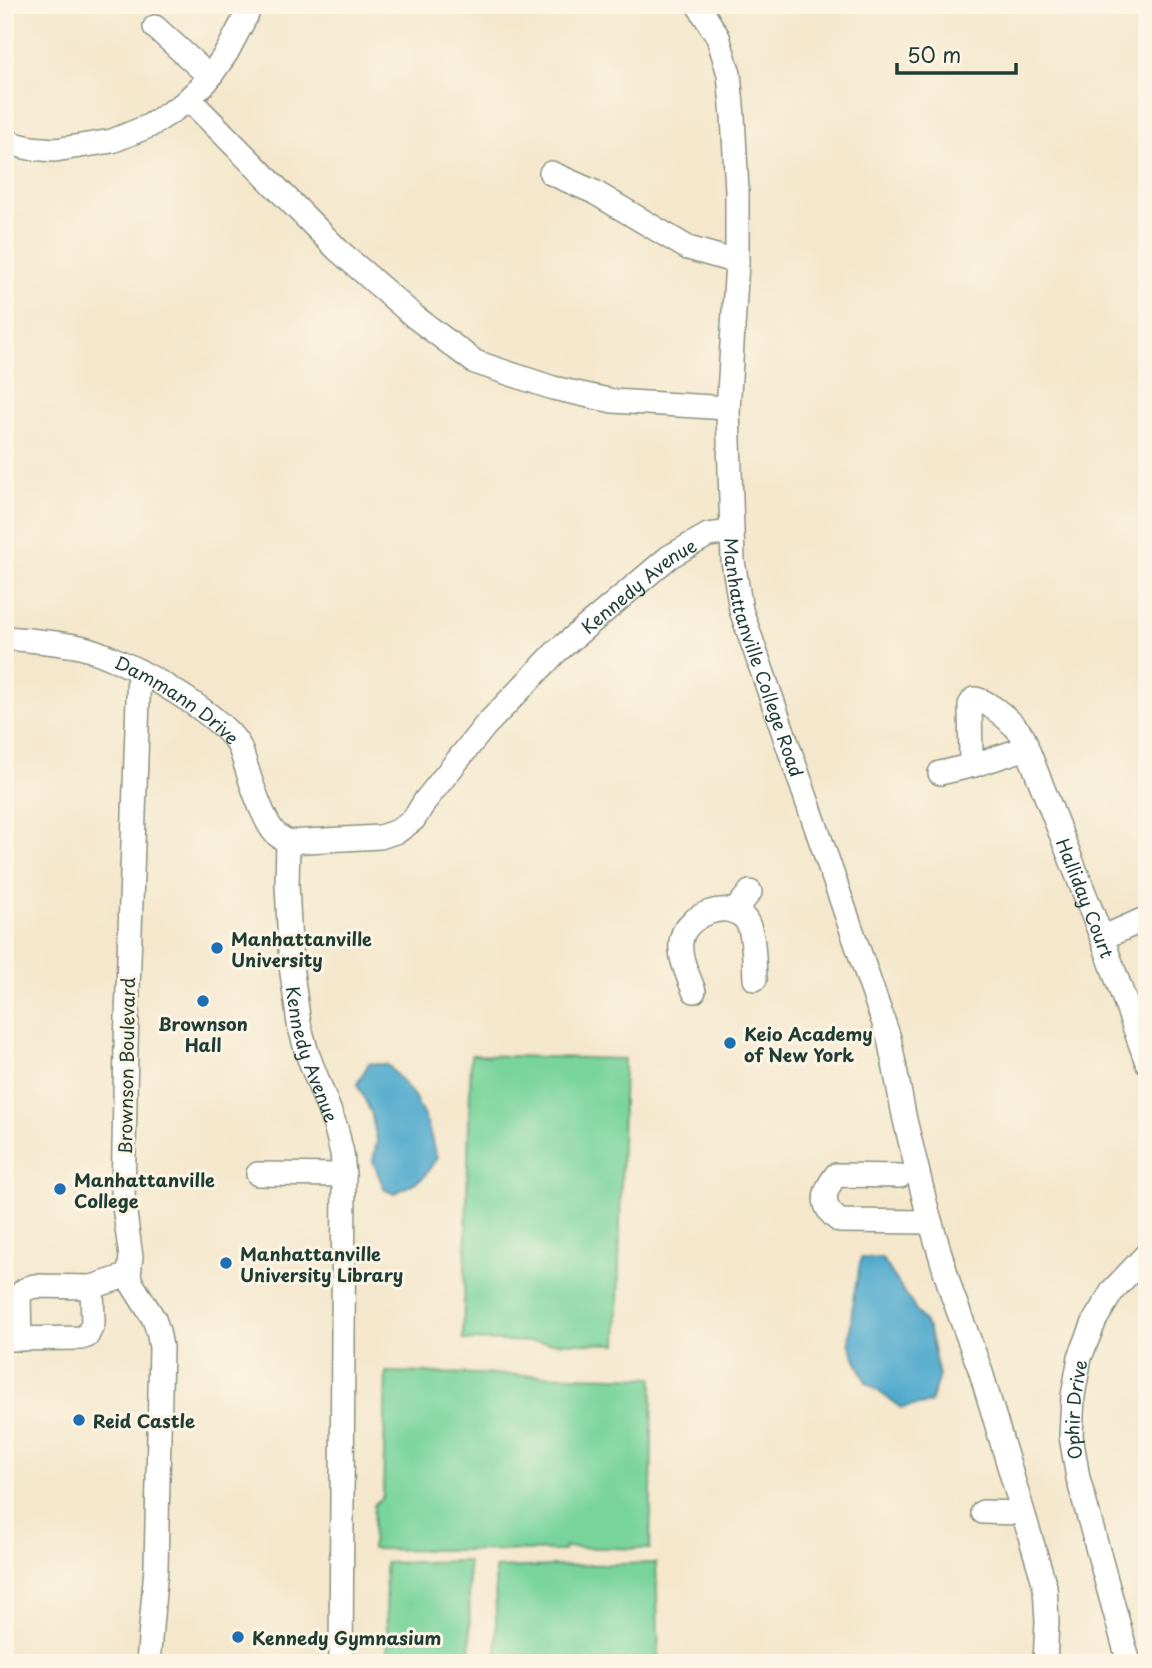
<svg xmlns="http://www.w3.org/2000/svg" width="1152" height="1668" font-family="'Playpen Sans',sans-serif">
	<style>
		.grass { fill: #79d49b; stroke: #4c8868; stroke-width: 2 }
		.water { fill: #51aace; stroke: #387481; stroke-width: 2 }
		.lines { fill: none; stroke-linecap: round; stroke-linejoin: round }
		.minor-casing { stroke: #8a9280; stroke-width: 26 }
		.minor { stroke: #fff; stroke-width: 23 }
		.poi-dot { fill: #1f6fb2; stroke: #fcf5e5; stroke-width: 2.5 }
		.labels { text-anchor: middle; dominant-baseline: central; stroke-width: 6; stroke-linejoin: round; paint-order: stroke }
		.street-label { font-size: 18px; fill: #1f3d34; stroke: #fcf5e5 }
		.poi-label { font-size: 18px; font-weight: bold; fill: #1f3d34; stroke: #fcf5e5; text-anchor: start }
	</style>
	<rect width="100%" height="100%" fill="#fcf5e5"/>
	<filter id="ink" filterUnits="userSpaceOnUse"><feTurbulence type="fractalNoise" baseFrequency=".0143" numOctaves="2"/><feDisplacementMap in="SourceGraphic" scale="14" xChannelSelector="R" yChannelSelector="G"/><feConvolveMatrix kernelMatrix="1 2 1 2 8 2 1 2 1" color-interpolation-filters="sRGB"/></filter>
	<filter id="wash" filterUnits="userSpaceOnUse"><feTurbulence type="fractalNoise" baseFrequency=".00686" numOctaves="4" result="noise"/><feDisplacementMap in="SourceGraphic" scale="28" xChannelSelector="R" yChannelSelector="G"/><feGaussianBlur stdDeviation="1.57" result="paint"/><feColorMatrix in="noise" values="0 0 0 0 0 0 0 0 0 0 0 0 0 0 0 0 0 1.4 0 .05"/><feComposite in="paint" operator="in"/></filter>
	<g filter="url(#wash)">
		<rect width="100%" height="100%" fill="#f4e7cc"/>
		<!-- grass -->
		<g class="grass">
			<path d="M471,1055L624,1059L617,1344L463,1340Z"/>
			<path d="M386,1372L653,1378L650,1549L565,1547L564,1551L372,1549L374,1505L383,1496Z"/>
			<path d="M468,1561L471,1663H388L385,1563Z"/>
			<path d="M656,1563L659,1663H497L495,1568Z"/>
		</g>
		<!-- water -->
		<g class="water">
			<path d="M369,1063L388,1065L414,1096L427,1123L437,1158L423,1178L394,1194L385,1190L373,1162L377,1140L371,1112L357,1084Z"/>
			<path d="M861,1258H882L929,1330L939,1376L930,1403L901,1408L866,1382L849,1343L853,1300Z"/>
		</g>
	</g>
	<g filter="url(#ink)">
		<g class="lines">
			<defs>
				<g id="minor">
					<path id="s1" d="M698,5L718,37L729,74L733,116L737,191V262L728,410L733,561L741,610L889,1038L905,1120L927,1210L952,1294L980,1369L1045,1586L1047,1622L1045,1663"/>
					<path d="M155,27L210,77"/>
					<path d="M189,99L338,250L415,317L475,362L553,388L613,401L728,408"/>
					<path d="M5,142L30,148L55,150L112,141L149,126L183,104L207,81L227,52L247,14L249,5"/>
					<path d="M551,173L594,192L688,248L737,262"/>
					<path id="s2" d="M5,638C30,640 55,642 80,647C120,656 215,709 238,744C242,751 244,761 247,769C251,783 265,823 275,833C278,836 284,839 288,842"/>
					<path d="M139,671L126,1046L123,1199L131,1257L129,1275L132,1284L154,1319L158,1331L161,1347L156,1568L148,1663"/>
					<path id="s3" d="M1027,748L974,765L971,761L970,705L974,699C987,699 1016,725 1023,737C1025,740 1026,744 1027,748L1102,938L1147,1062"/>
					<path d="M940,773L974,765"/>
					<path id="s4" d="M288,842L287,884L291,966L299,1024L307,1053L336,1128L342,1153L344,1175L341,1663"/>
					<path id="s5" d="M288,842L380,837L398,831L414,819L425,801L485,726L556,652L669,557L708,535L731,532"/>
					<path d="M734,912L750,892"/>
					<path d="M1102,938L1147,918"/>
					<path d="M694,991C688,975 677,954 682,937C688,915 728,899 745,919C755,931 754,964 755,979"/>
					<path d="M258,1174L344,1175"/>
					<path d="M900,1176L836,1175C822,1193 820,1207 840,1221L930,1222"/>
					<path d="M5,1339L81,1338L87,1336L93,1324L92,1287"/>
					<path d="M20,1339L19,1297C22,1290 26,1289 34,1286L92,1287L129,1275"/>
					<path d="M983,1512L1022,1513"/>
					<path id="s6" d="M1129,1663L1078,1478L1071,1436L1073,1396L1080,1357L1095,1320L1113,1290L1147,1254"/>
				</g>
			</defs>
			<!-- minor casing -->
			<use href="#minor" class="minor-casing"/>
			<!-- minor -->
			<use href="#minor" class="minor"/>
		</g>
	</g>
	<!-- markers -->
	<g class="poi-dot">
		<circle cx="217" cy="948" r="7"/>
		<circle cx="203" cy="1001" r="7"/>
		<circle cx="730" cy="1043" r="7"/>
		<circle cx="60" cy="1189" r="7"/>
		<circle cx="226" cy="1263" r="7"/>
		<circle cx="79" cy="1420" r="7"/>
		<circle cx="238" cy="1637" r="7"/>
	</g>
	<g class="labels">
		<!-- street labels -->
		<g class="street-label">
			<text stroke="none"><textPath href="#s5" startOffset="457">Kennedy Avenue</textPath></text>
			<text stroke="none"><textPath href="#s1" startOffset="665">Manhattanville College Road</textPath></text>
			<text stroke="none"><textPath href="#s2" startOffset="187">Dammann Drive</textPath></text>
			<text stroke="none"><textPath href="#s3" startOffset="360">Halliday Court</textPath></text>
			<text stroke="none"><textPath href="#s4" startOffset="215">Kennedy Avenue</textPath></text>
			<text transform="translate(126 1066) rotate(-89)">Brownson Boulevard</text>
			<text stroke="none"><textPath href="#s6" startOffset="261">Ophir Drive</textPath></text>
		</g>
		<!-- poi labels -->
		<g class="poi-label">
			<text x="231" y="938">Manhattanville<tspan x="231" dy="21">University</tspan></text>
			<text x="203" y="1023" text-anchor="middle">Brownson<tspan x="203" dy="21">Hall</tspan></text>
			<text x="744" y="1033">Keio Academy<tspan x="744" dy="21">of New York</tspan></text>
			<text x="74" y="1179">Manhattanville<tspan x="74" dy="21">College</tspan></text>
			<text x="240" y="1253">Manhattanville<tspan x="240" dy="21">University Library</tspan></text>
			<text x="93" y="1420">Reid Castle</text>
			<text x="252" y="1637">Kennedy Gymnasium</text>
		</g>
	</g>
	<!-- margin -->
	<rect width="1152" height="1668" fill="none" stroke="#fcf5e5" stroke-width="28"/>
	<!-- scale -->
	<path d="M897 63v10h119v-10" fill="none" stroke="#1f3d34" stroke-width="3.5"/>
	<text x="907" y="63" font-size="21" fill="#1f3d34" stroke="#fcf5e5" stroke-width="5" paint-order="stroke">50 m</text>
</svg>
